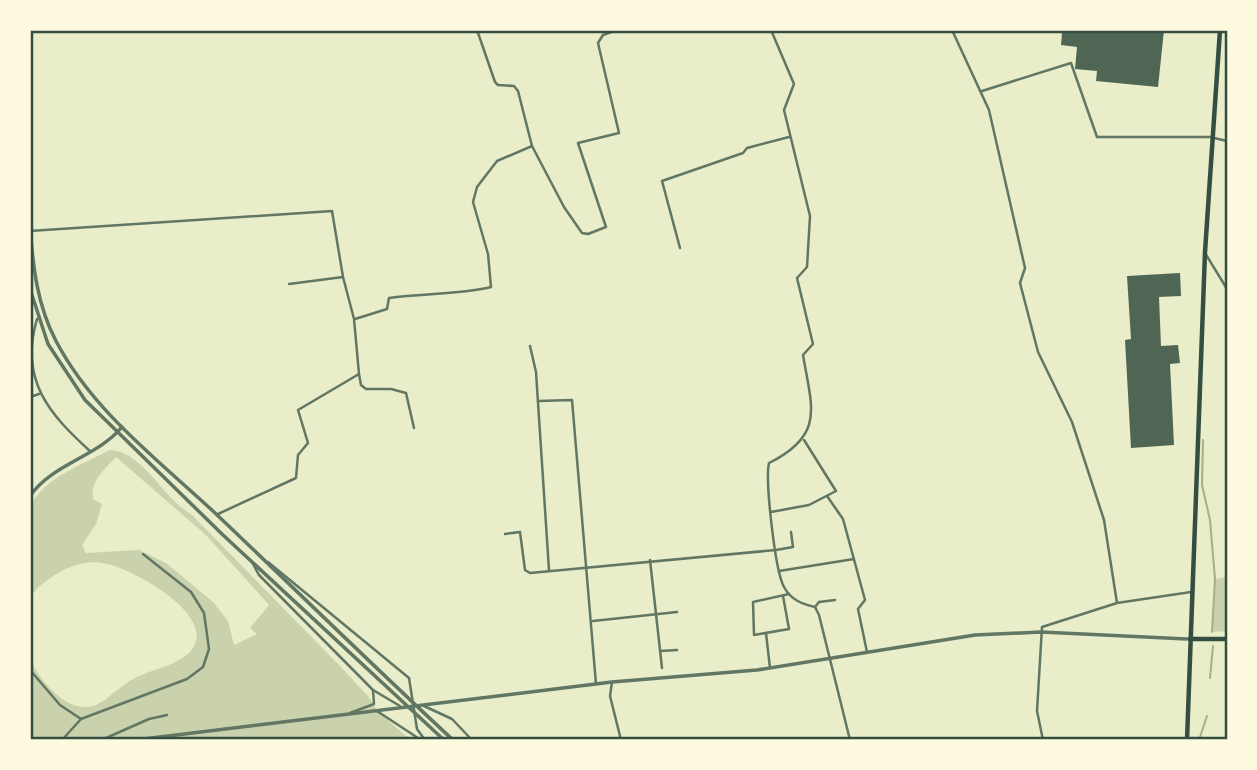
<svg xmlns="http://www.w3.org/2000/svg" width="1257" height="770" font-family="'Space Grotesk',sans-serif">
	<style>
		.green { fill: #cad2ad; fill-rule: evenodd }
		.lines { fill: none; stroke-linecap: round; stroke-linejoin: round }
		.stream { stroke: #a3b18a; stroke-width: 2 }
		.building { fill: #4f6655 }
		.pedestrian { stroke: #617663; stroke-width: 2.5 }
		.minor { stroke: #617663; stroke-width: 2.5 }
		.tertiary { stroke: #617663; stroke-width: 3.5 }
		.secondary { stroke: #344e41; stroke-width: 4.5 }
		.neatline { fill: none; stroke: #344e41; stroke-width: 2.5 }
	</style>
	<rect width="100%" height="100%" fill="#e9edc9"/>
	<!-- green -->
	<g class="green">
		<path d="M110,450C144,452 162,498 191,514L337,663L368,696L378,712L411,740H30V659C40,681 70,718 98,704C111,697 120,686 133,679C151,669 182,665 193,648C215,614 133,569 107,564C89,559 67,566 52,577C43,583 35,589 30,599V508C42,478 82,465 110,450ZM116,457L206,535L269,605L250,628L257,634L234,645L228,621L213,602L166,563L139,550L86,553L82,545L96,524L102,504L93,499C89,482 106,468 116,457Z"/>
		<path d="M1227,577V631L1212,632L1215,579Z"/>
	</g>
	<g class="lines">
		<!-- stream -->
		<g class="stream">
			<path d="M1203,440L1202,485L1210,520L1215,579L1212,632"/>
			<path d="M1210,678L1213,646"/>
			<path d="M1199,740L1207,716"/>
		</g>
	</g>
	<!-- building -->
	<g class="building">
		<path d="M1051,30H1164L1158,87L1096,81L1097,71L1075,69L1077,47L1061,45L1062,33Z"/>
		<path d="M1180,273L1181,296L1159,297L1161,346L1178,345L1180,363L1170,364L1174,445L1131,448L1125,340L1131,339L1127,276Z"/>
	</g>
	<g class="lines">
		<!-- pedestrian -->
		<g class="pedestrian">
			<path d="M30,670L60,705L81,719"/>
			<path d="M106,738L149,719L167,715"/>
			<path d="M62,740L81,719L187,679L203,667L209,649L204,613L191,592L143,554"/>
		</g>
		<!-- minor -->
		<g class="minor">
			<path d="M477,30L495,82L498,85L514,86L518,91L532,146L564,207L582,233L588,234L606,227L578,143L619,133L598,43L603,35L617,30"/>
			<path d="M771,30L794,84L784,110L810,216L807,267L797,278L813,344L803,355C812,408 825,435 769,463C765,480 775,571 784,587C791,600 802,604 815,607L819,615L850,740"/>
			<path d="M952,30L989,110L1025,268L1020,283L1038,352L1072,422L1104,520L1117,603"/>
			<path d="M982,91L1071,63L1097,137H1210L1227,141"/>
			<path d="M30,231L332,211L343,277L354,319L359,374L298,410L308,443L298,455L296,478L218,514"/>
			<path d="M680,248L662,181L743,153L747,148L789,137"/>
			<path d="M1205,253L1227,289"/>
			<path d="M289,284L343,277"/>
			<path d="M37,319C19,380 49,414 91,452"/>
			<path d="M355,319L387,309L389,298C423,293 457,295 491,287L488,254L473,202L477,187L497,161L532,146"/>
			<path d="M530,346L536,372L549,570"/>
			<path d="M359,374L361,385L366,389H391L406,393L414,428"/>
			<path d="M30,397L39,394"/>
			<path d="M538,401L572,400L596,684"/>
			<path d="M827,496L843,519L865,600L858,609L867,652"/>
			<path d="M771,512L809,505L836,491L804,440"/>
			<path d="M505,534L520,532L525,570L530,573L776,550L793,547L791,532"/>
			<path d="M650,560L662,668"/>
			<path d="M268,562L409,678L417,729L425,740"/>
			<path d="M253,564L259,575L373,690L374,704L350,713"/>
			<path d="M779,571L854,559"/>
			<path d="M783,596L789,629L754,635L753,602L789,594"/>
			<path d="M815,607L819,602L835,600"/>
			<path d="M593,621L677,612"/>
			<path d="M766,633L770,668"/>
			<path d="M661,651L677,650"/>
			<path d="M612,682L610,696L621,740"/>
			<path d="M373,690L400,706"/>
			<path d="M424,706L452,719L472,740"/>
			<path d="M377,711L421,740"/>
			<path d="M1043,740L1037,711L1042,627L1117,603L1191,592"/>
		</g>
		<!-- tertiary -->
		<g class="tertiary">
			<path d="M30,227C33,266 37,305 56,341C92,410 157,459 214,512C294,588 372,665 453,740"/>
			<path d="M30,289L48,344L85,400L223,535L444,740"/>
			<path d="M30,496C52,464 97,457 122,427"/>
			<path d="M135,740L612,682L757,670L975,635L1041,632L1187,639"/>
		</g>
		<!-- secondary -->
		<g class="secondary">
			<path d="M1190,639H1227"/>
			<path d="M1187,740L1205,252L1220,30"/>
		</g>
	</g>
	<!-- border -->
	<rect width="1257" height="770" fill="none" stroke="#fefae0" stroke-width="63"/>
	<rect x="32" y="32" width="1194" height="706" class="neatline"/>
</svg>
